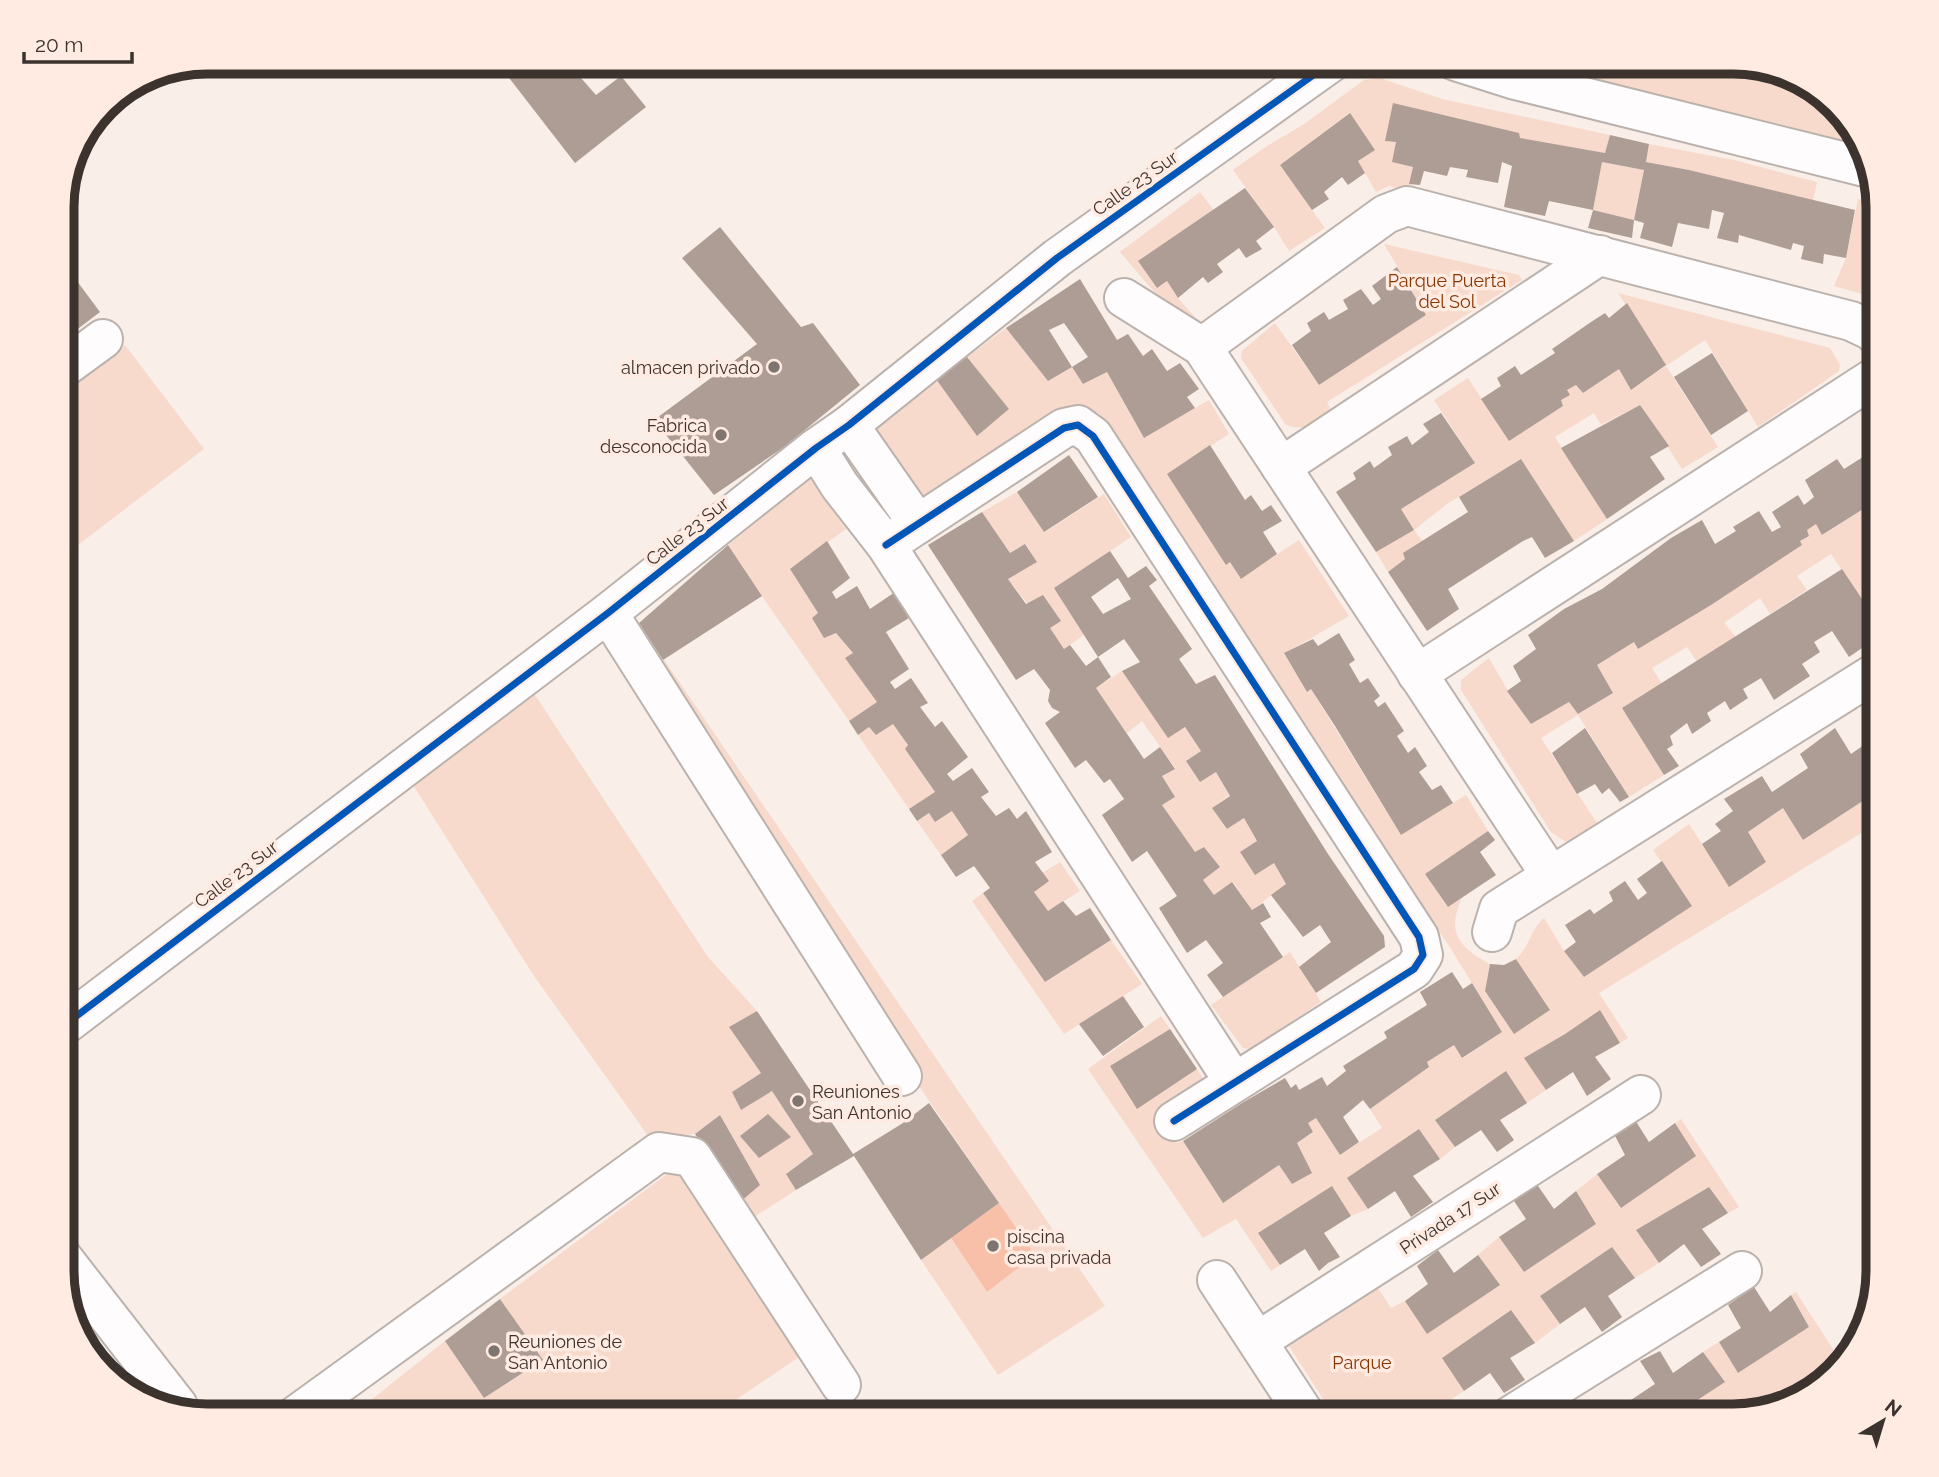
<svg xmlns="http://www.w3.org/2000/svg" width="1939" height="1477" font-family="Raleway,sans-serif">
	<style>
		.green { fill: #f7dacc }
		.water { fill: #f8c0a8 }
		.building { fill: #ae9d94; fill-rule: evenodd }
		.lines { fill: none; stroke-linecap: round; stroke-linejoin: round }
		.minor-casing { stroke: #bbb2ad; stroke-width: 42 }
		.minor { stroke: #fefcfc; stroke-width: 38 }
		.cycleway-casing { stroke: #ffebe2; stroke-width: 11 }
		.cycleway { stroke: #0057b8; stroke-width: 7 }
		.poi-dot { fill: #7e7470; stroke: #ffebe2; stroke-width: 2.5 }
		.labels { text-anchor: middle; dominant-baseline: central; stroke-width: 7; stroke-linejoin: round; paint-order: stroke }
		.street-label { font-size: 18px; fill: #3c332f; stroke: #ffebe2 }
		.park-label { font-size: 18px; fill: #8a3500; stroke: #ffebe2 }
		.poi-label { font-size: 18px; fill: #3c332f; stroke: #ffebe2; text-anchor: start }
		.rim { fill: none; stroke: #3c332f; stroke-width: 9 }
	</style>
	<rect width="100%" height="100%" fill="#f9eee8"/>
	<!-- green -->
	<g class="green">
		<path d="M1554,61H1733L1821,92L1863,142L1864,148L1780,124L1609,85Z"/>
		<path d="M1380,78L1442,99L1610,135L1605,153L1563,146L1385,141L1396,142L1393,162L1413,167L1409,191L1389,186L1376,192L1358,161L1374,150L1349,113L1280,165L1325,228L1289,251L1274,227L1233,170L1267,146L1304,124L1364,80Z"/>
		<path d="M1649,144L1734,160L1817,182L1813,201L1689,170L1646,162Z"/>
		<path d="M1602,162L1644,170L1634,220L1593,210Z"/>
		<path d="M1200,192L1215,212L1138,261L1157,288L1167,281L1178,298L1199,322L1192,326L1179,321L1120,252Z"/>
		<path d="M1858,199L1877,204L1878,206L1876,298L1834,286L1846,258Z"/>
		<path d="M1384,244L1519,275L1522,280L1327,402L1331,411C1313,422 1307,432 1286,425L1241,358L1242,351L1275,323L1319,385L1426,315Z"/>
		<path d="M1618,293L1830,348L1840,365L1839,371L1758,427L1705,340L1666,366L1718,447L1682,469L1640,405L1601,425L1594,413L1555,437L1607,519L1574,541L1521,459L1447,504L1414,530L1423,542L1404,553L1405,559L1388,572L1376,552L1414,530L1401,509L1475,463L1434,400L1468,378L1509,440L1563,406L1561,400L1570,395L1567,390L1576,385L1583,393L1619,369L1631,390L1666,366Z"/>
		<path d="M1006,328L1048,380L1072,367L1083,384L1107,372L1144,438L1209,400L1229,434L1168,474L1226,564L1230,562L1240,578L1299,540L1349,616L1284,654L1307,691L1311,689L1401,835L1466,795L1488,831L1425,874L1447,906L1462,898C1446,933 1459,947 1490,964L1485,991L1514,1033L1550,1010L1516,959C1531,945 1529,931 1544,918L1564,951L1584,977L1692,906L1653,850L1689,824L1702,844L1748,832L1783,808L1803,840L1878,791V823L1599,993L1628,1038L1620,1043L1600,1010L1565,1034L1525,1058L1546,1090L1527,1103L1506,1072L1436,1119L1455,1147L1440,1159L1419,1129L1382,1155L1368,1209L1351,1216L1332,1187L1259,1232L1280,1265L1271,1271L1236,1219L1203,1238L1088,1069L1161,1016L1170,1029L1110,1066L1137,1108L1197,1069L1205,1082L1166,1104L1155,1114L1166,1133L1177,1143L1183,1141L1223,1203L1279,1165L1292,1184L1311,1173L1297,1143L1313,1133L1308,1123L1317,1117L1340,1155L1382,1128L1370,1109L1429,1067L1427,1062L1454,1045L1463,1058L1502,1032L1451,949L1263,666L1173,523L1099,413L1067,406L916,502L870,428L936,379L978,435L1009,409L967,357Z"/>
		<path d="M125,345L204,449L62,557V393Z"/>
		<path d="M810,478L846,529L790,569L818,613L812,618L824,637L836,633L853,653L846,658L878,702L849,721L727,546Z"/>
		<path d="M1017,492L1045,532L1104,494L1131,537L1055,588L1084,635L1064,649L1008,579L1037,562L1026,544L1010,553L982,512Z"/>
		<path d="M1878,492V525L1870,531L1878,543V623L1831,554L1797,576L1807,590L1770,614L1760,598L1724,623L1736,637L1697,662L1687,647L1652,668L1662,684L1622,708L1664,775L1629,797L1578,715L1541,738L1599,826L1569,844L1551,832L1461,690V680L1489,658L1508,691L1531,724L1569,702L1579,714L1613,693L1597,665L1634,642L1638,649L1801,546L1800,541L1809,536L1807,530L1816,524L1823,535L1876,501L1872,495Z"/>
		<path d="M639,623L1105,1306L998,1375L921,1260L951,1238L987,1292L1034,1254L791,899L622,633Z"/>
		<path d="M1122,671L1168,737L1185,727L1201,751L1186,761L1200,782L1216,772L1229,795L1212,808L1227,829L1244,818L1257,841L1240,852L1255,874L1274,863L1286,884L1252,910L1233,882L1214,895L1203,880L1220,867L1204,847L1195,852L1162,805L1175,797L1162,776L1175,768L1142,721L1127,733L1096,688Z"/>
		<path d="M535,695L708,957L757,1011L729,1027L761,1073L732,1092L741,1110L772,1091L813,1154L787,1173L796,1190L751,1219L739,1203L760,1185L720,1115L695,1134L649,1137L534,976L413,785Z"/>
		<path d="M893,724L908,745L905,749L935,793L909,809L858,735L869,727L876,735Z"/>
		<path d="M952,811L968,835L941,855L917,821L929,813L935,822Z"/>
		<path d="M1060,862L1080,891L1048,911L1034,892L1048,881L1042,873Z"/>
		<path d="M983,893L1045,982L1111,940L1142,984L1064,1034L972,901Z"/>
		<path d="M1290,952L1321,1002L1250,1049L1243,1048L1211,1005Z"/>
		<path d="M1681,1119L1739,1207L1728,1213L1709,1187L1636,1230L1659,1263L1635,1278L1612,1247L1540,1296L1560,1324L1535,1343L1510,1310L1443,1358L1464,1391L1449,1401L1458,1416H1334L1289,1346L1378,1288L1391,1308L1405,1301L1428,1333L1499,1285L1478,1255L1499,1237L1524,1272L1596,1224L1576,1191L1597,1174L1621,1208L1695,1156L1675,1123Z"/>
		<path d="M675,1168L805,1353L718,1412L721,1416H351L445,1341L484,1398L543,1361L500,1299Z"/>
		<path d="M1796,1292L1842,1363L1796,1401L1732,1416H1674L1724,1382L1703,1352L1719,1342L1738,1373L1809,1327L1791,1295Z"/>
	</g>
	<!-- water -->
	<path class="water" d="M999,1203L1035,1255L987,1292L951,1238Z"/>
	<!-- building -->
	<g class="building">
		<path d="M496,61H566L596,95L621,76L646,107L575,163Z"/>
		<path d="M1393,103L1519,133L1520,138L1605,153L1610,135L1649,144L1646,162L1689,170L1855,210L1846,258L1824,254L1823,264L1801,259L1804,246L1793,243L1791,250L1739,235L1738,243L1717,238L1724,213L1712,210L1709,229L1678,223L1672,247L1640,238L1644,223L1634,220L1644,170L1602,162L1593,210L1549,201L1545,216L1504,207L1512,166L1502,162L1498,183L1466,177L1468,170L1450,167L1447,176L1424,171L1420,185L1409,184L1413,167L1392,162L1396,142L1385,141Z"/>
		<path d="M1350,113L1375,150L1358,161L1365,173L1348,185L1342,177L1324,192L1329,199L1312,210L1280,165Z"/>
		<path d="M1245,188L1274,227L1256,241L1262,249L1246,258L1239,248L1217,264L1223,272L1208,283L1203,277L1178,298L1167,281L1157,288L1138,261Z"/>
		<path d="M1593,210L1634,220L1632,238L1588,228Z"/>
		<path d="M720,227L801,327L813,323L860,385L784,447L714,495L654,420L757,344L682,258Z"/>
		<path d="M62,261L100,312L62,341Z"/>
		<path d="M1397,267L1426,315L1319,385L1292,345L1311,331L1307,323L1324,312L1329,320L1348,309L1343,300L1361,289L1373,305L1381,299L1372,286Z"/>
		<path d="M1080,279L1117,340L1128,334L1143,356L1152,349L1167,371L1180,363L1199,389L1187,397L1195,408L1144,438L1107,372L1083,384L1072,367L1088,357L1064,323L1049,330L1072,367L1048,381L1006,328Z"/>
		<path d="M1627,303L1666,365L1631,390L1619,369L1583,393L1576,385L1567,390L1570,395L1561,400L1563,406L1509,441L1481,399L1501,386L1497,378L1515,366L1521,375L1555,353L1552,349L1591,322L1605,313L1609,318Z"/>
		<path d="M1712,353L1748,411L1711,435L1674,377Z"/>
		<path d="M967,357L1009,409L977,436L936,379Z"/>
		<path d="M1640,405L1669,446L1650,457L1665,479L1607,519L1561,448Z"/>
		<path d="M1441,413L1475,463L1401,509L1414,530L1376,552L1336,492L1356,479L1353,473L1370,461L1374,468L1392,455L1388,447L1407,436L1412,445L1429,432L1423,424Z"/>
		<path d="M1210,445L1245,500L1251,495L1262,511L1271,505L1282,521L1263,532L1277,554L1241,579L1230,562L1226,565L1167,474Z"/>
		<path d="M1874,450L1878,457V492L1872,495L1876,501L1822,535L1816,524L1807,530L1809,536L1800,541L1802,545L1711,605L1638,649L1634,642L1597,665L1613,693L1578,714L1569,702L1531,724L1507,691L1521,681L1513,666L1536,649L1528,635L1564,609L1602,589L1671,538L1702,520L1715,544L1736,531L1733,527L1759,511L1772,532L1781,527L1772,512L1798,495L1804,505L1814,497L1805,480L1837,459L1844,469Z"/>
		<path d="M1069,455L1098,497L1044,532L1017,492Z"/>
		<path d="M1521,459L1574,541L1545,558L1532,537L1523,541L1448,589L1459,609L1427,631L1388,572L1405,559L1403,553L1468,512L1459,497Z"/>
		<path d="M982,512L1010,553L1025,544L1037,562L1008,579L1026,604L1043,595L1061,621L1050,628L1064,649L1070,645L1086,666L1098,657L1111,677L1096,688L1144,759L1160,747L1175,769L1162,776L1175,797L1162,805L1195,852L1204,847L1220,867L1203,880L1214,895L1232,882L1252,910L1263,903L1271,917L1260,923L1283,957L1223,997L1207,975L1223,963L1206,940L1187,953L1159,908L1177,896L1147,851L1132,862L1102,815L1124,799L1110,779L1104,783L1086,760L1075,768L1045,723L1060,712L1052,708L1048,701L1050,690L1034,669L1016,680L928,545Z"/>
		<path d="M827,541L850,578L832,592L836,599L857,586L870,609L895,592L909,618L886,632L909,669L890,682L895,689L911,678L928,703L920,707L935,727L942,721L968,757L947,774L953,781L972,768L989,792L981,797L996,816L1009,808L1017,819L1026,811L1052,852L1035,862L1049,881L1034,892L1048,911L1063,901L1076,916L1090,908L1111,940L1045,982L983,893L990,888L974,866L956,877L941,855L968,835L952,811L935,822L929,813L917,821L909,809L935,792L905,749L908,745L893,724L876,735L869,727L858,735L849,721L877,702L845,658L853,653L836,633L824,638L812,618L818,613L790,569Z"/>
		<path d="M728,545L762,596L663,660L639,623Z"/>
		<path d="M1110,551L1128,578L1146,566L1157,580L1149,586L1192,649L1179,659L1196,684L1215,675L1328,854L1384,936L1385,947L1316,993L1299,967L1331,942L1320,925L1303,937L1271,895L1286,884L1274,863L1255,875L1240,852L1257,841L1244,818L1227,829L1212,808L1230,796L1216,772L1200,782L1186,761L1201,751L1185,727L1168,738L1122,671L1140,662L1124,639L1098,657L1054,588ZM1118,578L1131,599L1103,614L1091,597Z"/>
		<path d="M1842,569L1878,623V637L1849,657L1832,631L1814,642L1820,652L1802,664L1810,676L1774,700L1761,678L1743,689L1748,698L1730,710L1725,701L1707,713L1711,721L1692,734L1687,723L1670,736L1673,745L1667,749L1679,766L1664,775L1622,708Z"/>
		<path d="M1339,633L1355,660L1349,664L1360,683L1368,678L1380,696L1374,701L1378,707L1385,702L1404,731L1397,736L1408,753L1415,747L1427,766L1419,772L1432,790L1441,785L1453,803L1401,835L1335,726L1311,689L1307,692L1284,653L1313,639L1318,646Z"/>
		<path d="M1585,728L1629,797L1620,802L1609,788L1602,794L1595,784L1577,794L1552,753Z"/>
		<path d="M1835,728L1851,754L1878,735V791L1803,840L1783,808L1748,832L1766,862L1729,887L1702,844L1721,831L1715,824L1733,811L1724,799L1762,776L1772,792L1808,768L1800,754Z"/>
		<path d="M1488,831L1495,840L1480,852L1496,875L1448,907L1425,874Z"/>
		<path d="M1662,861L1692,906L1584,977L1564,951L1576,942L1565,925L1590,909L1594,914L1613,901L1609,892L1625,881L1638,900L1647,893L1637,879Z"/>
		<path d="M1516,959L1550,1010L1514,1034L1485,991L1490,964L1504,965Z"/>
		<path d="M1452,972L1463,989L1472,983L1502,1032L1462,1058L1454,1045L1427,1062L1429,1067L1370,1109L1363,1100L1343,1117L1359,1142L1340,1155L1316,1118L1308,1123L1313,1132L1297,1143L1312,1173L1292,1184L1279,1165L1223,1203L1183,1141L1242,1103L1285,1078L1291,1088L1296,1084L1299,1090L1322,1077L1327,1086L1346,1071L1343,1066L1387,1038L1384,1032L1427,1005L1420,992Z"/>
		<path d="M1123,996L1144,1027L1103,1056L1079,1024Z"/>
		<path d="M1600,1010L1620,1043L1595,1057L1611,1079L1587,1096L1573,1072L1546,1090L1524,1058L1565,1034Z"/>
		<path d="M757,1011L853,1154L903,1123L929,1103L999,1203L921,1260L854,1156L796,1190L786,1174L813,1154L772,1091L741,1110L732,1092L761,1073L729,1027Z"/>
		<path d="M1170,1029L1197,1069L1137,1109L1110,1066Z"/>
		<path d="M1506,1071L1527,1103L1500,1120L1514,1140L1497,1152L1481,1130L1455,1147L1435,1120Z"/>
		<path d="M768,1114L791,1137L759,1158L740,1136Z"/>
		<path d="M720,1115L760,1185L739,1203L695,1134Z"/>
		<path d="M1635,1120L1649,1142L1675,1123L1696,1156L1621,1208L1597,1174L1625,1155L1614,1134Z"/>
		<path d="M1419,1129L1440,1159L1413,1176L1433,1202L1411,1217L1395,1191L1368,1209L1347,1178Z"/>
		<path d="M1536,1183L1554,1209L1576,1191L1596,1224L1524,1272L1499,1237L1526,1219L1512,1198Z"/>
		<path d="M1332,1186L1351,1216L1324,1233L1340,1257L1328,1263L1319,1271L1305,1249L1280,1265L1258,1233Z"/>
		<path d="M1709,1187L1728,1213L1702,1229L1721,1254L1701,1267L1684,1244L1659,1263L1636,1230Z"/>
		<path d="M1612,1247L1635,1278L1608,1296L1622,1317L1602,1332L1585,1307L1560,1324L1540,1296Z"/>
		<path d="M1438,1250L1454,1273L1478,1255L1500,1285L1427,1334L1405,1301L1428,1284L1417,1266Z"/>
		<path d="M1754,1287L1770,1312L1791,1295L1809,1327L1738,1373L1719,1342L1741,1328L1728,1305Z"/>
		<path d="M500,1299L543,1360L484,1398L445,1341Z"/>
		<path d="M1511,1310L1535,1343L1510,1358L1525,1380L1504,1393L1490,1373L1464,1391L1442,1358Z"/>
		<path d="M1660,1351L1673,1373L1703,1352L1725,1382L1673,1416H1637L1628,1402L1655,1384L1640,1361Z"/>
	</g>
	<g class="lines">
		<defs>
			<g id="minor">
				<path d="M1455,61L1512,79L1869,168"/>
				<path d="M1124,298L1202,347L1551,876"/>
				<path d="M1202,347L1386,214L1407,206L1851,321L1870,330L1878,337"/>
				<path d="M62,369L103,339"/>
				<path d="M849,425L918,524"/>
				<path d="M816,448L840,486L886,545L1234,1082"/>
				<path d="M1281,467L1600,255"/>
				<path d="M886,545L1064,428L1078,425L1093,436L1419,937L1423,955L1414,969L1174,1121"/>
				<path d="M608,613L902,1076"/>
				<path d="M1417,674L1878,375"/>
				<path d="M1492,932L1499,909L1878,671"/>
				<path d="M62,1027L608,613L816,448L849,425L1057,258L1333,61"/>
				<path d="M62,1257L178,1406"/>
				<path d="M1217,1280L1306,1416"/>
				<path d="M1258,1341L1641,1095"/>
				<path d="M295,1416L659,1152L692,1157L841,1385"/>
				<path d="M1510,1416L1742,1271"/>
			</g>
		</defs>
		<!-- minor casing -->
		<use href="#minor" class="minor-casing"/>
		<!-- minor -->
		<use href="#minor" class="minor"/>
		<defs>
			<g id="cycleway">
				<path d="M886,545L1064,428L1078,425L1093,436L1419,937L1423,955L1414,969L1174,1121"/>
				<path d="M62,1027L608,613L816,448L849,425L1057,258L1333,61"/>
			</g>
		</defs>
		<!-- cycleway casing -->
		<use href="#cycleway" class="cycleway-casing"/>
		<!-- cycleway -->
		<use href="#cycleway" class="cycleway"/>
	</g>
	<!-- markers -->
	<g class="poi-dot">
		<circle cx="774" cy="367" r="7"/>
		<circle cx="721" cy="435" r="7"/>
		<circle cx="798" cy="1101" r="7"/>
		<circle cx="993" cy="1246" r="7"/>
		<circle cx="494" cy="1351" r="7"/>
	</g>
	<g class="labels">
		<!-- street labels -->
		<g class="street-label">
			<text transform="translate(1135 183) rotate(-35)">Calle 23 Sur</text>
			<text transform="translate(687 531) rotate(-38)">Calle 23 Sur</text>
			<text transform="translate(236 874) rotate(-37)">Calle 23 Sur</text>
			<text transform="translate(1450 1218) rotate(-33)">Privada 17 Sur</text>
		</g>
		<!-- park labels -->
		<g class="park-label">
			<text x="1447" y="280">Parque Puerta<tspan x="1447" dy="21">del Sol</tspan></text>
			<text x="1362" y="1362">Parque</text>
		</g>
		<!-- poi labels -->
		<g class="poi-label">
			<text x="760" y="367" text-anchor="end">almacen privado</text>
			<text x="707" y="425" text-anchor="end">Fabrica<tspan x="707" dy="21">desconocida</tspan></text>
			<text x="812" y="1091">Reuniones<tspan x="812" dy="21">San Antonio</tspan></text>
			<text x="1007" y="1236">piscina<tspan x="1007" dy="21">casa privada</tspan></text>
			<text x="508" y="1341">Reuniones de<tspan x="508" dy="21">San Antonio</tspan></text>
		</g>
	</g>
	<!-- crop -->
	<path d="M0 0H1939V1477H0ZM207 74H1733A133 133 0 0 1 1866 207V1271A133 133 0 0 1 1733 1404H207A133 133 0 0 1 74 1271V207A133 133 0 0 1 207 74Z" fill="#ffebe2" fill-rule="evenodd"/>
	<path class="rim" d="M207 74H1733A133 133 0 0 1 1866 207V1271A133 133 0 0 1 1733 1404H207A133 133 0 0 1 74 1271V207A133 133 0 0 1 207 74Z"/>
	<!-- north arrow -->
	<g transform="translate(1883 1421) rotate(38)" stroke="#ffebe2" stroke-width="5" paint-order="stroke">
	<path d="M0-5L12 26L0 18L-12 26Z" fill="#3c332f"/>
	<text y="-10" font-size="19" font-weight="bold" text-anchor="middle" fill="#3c332f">N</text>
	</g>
	<!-- scale -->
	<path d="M24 52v10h108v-10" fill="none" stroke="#3c332f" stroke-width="3.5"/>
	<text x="35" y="52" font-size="21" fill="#3c332f" stroke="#ffebe2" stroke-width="5" paint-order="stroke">20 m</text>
</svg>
